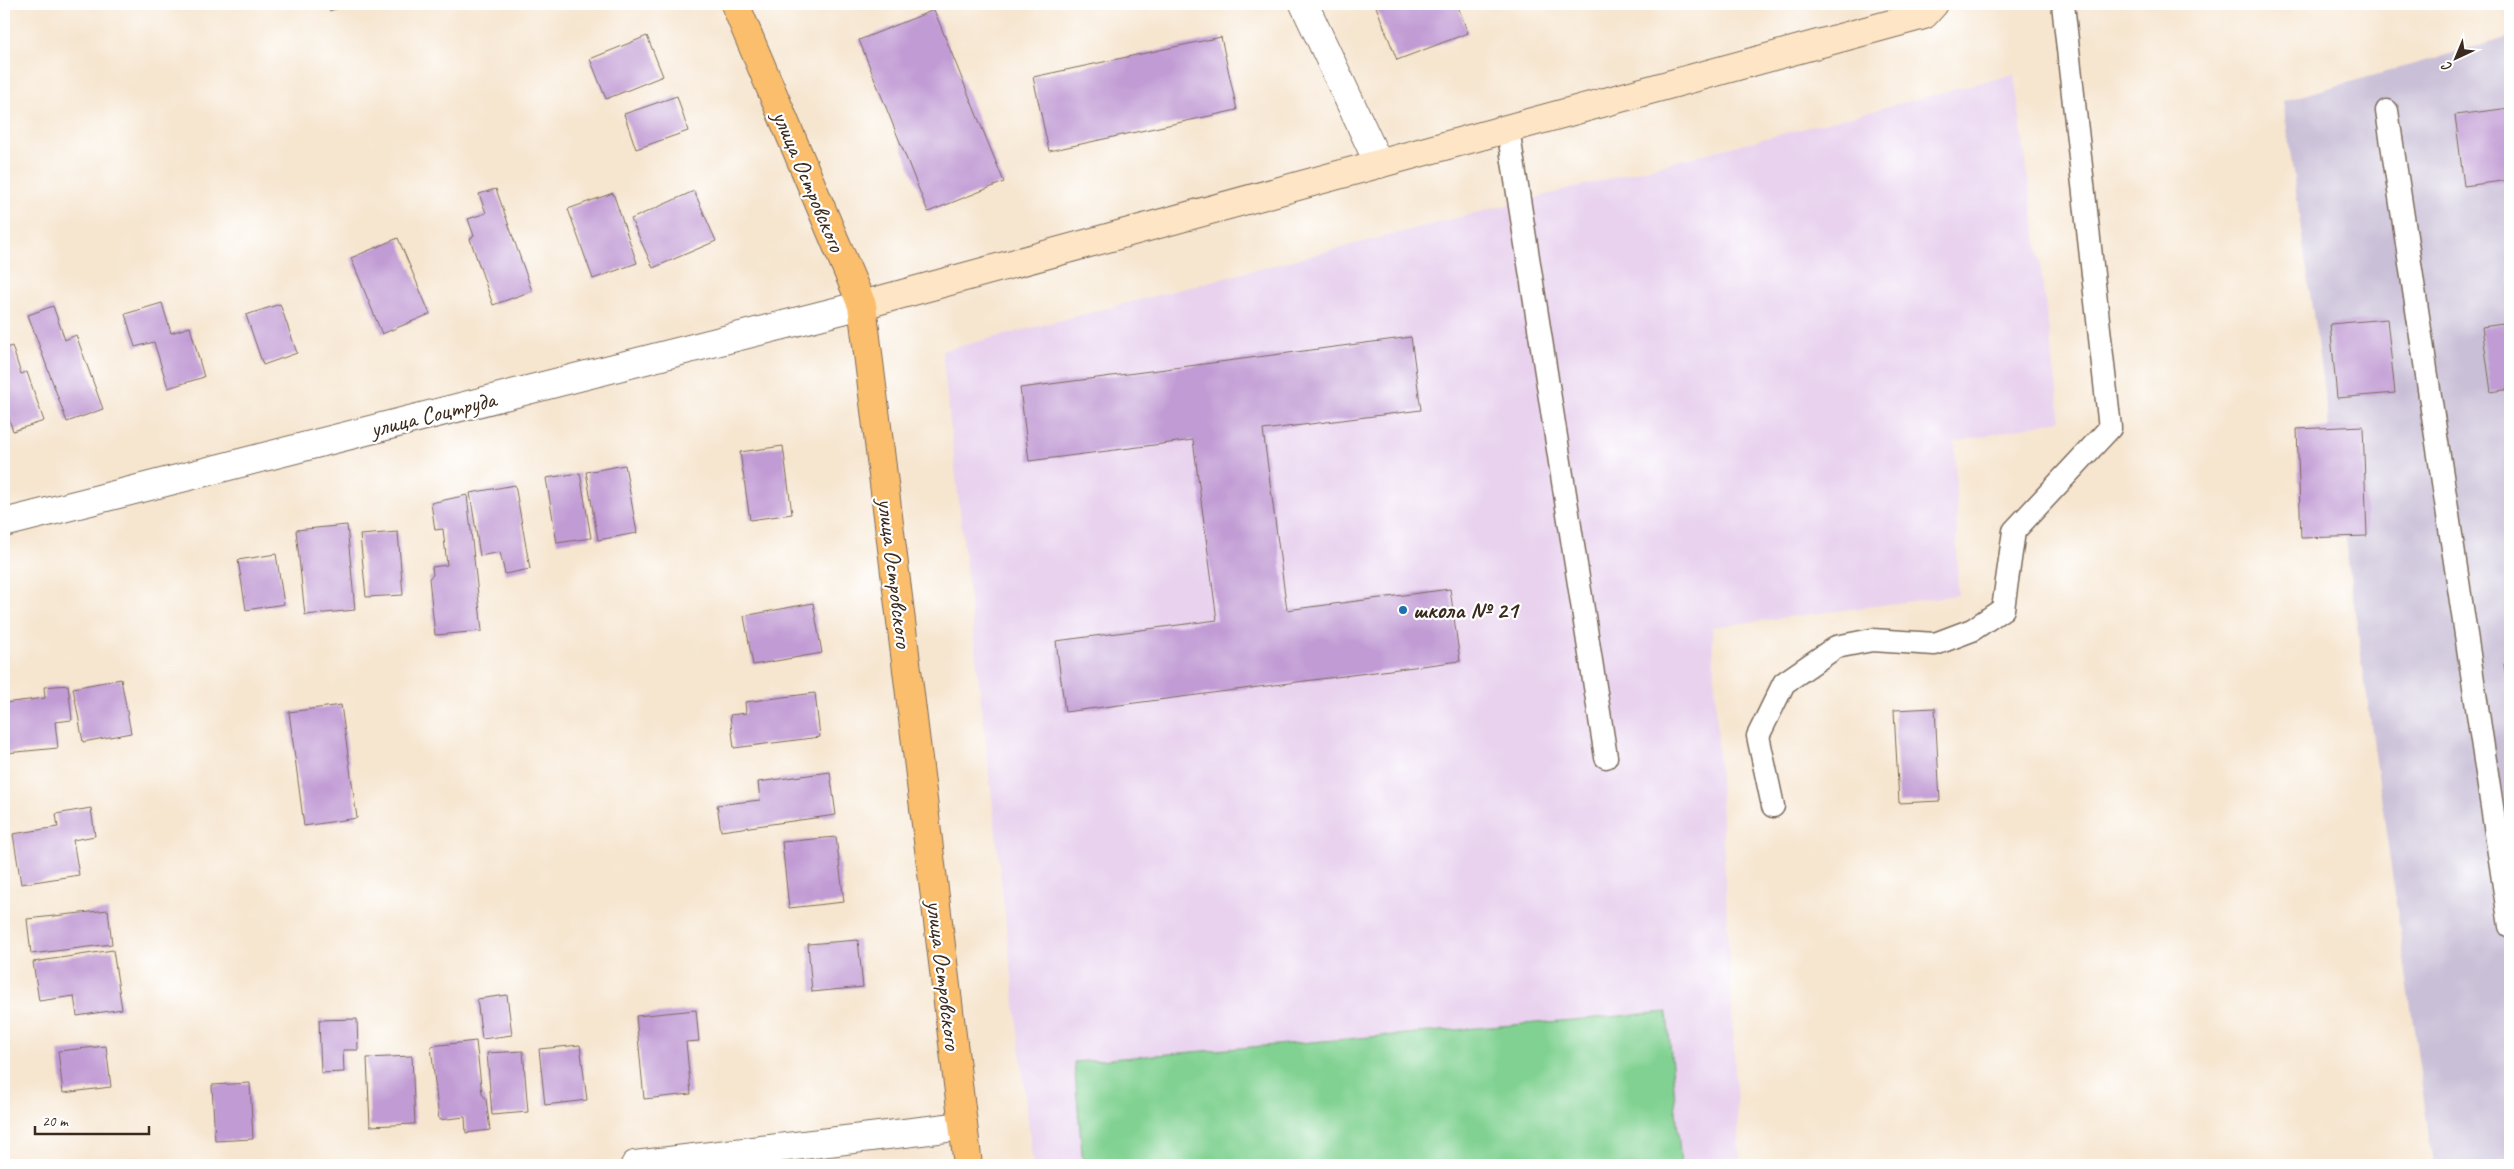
<svg xmlns="http://www.w3.org/2000/svg" width="2514" height="1169" font-family="Caveat,sans-serif">
	<style>
		.built { fill: #e8d2ee }
		.industrial { fill: #c9bfd7 }
		.green { fill: #81d292; stroke: #5e7e58 }
		.building { fill: #c19bd4 }
		.lines { fill: none; stroke-linecap: round; stroke-linejoin: round }
		.lane-casing { stroke: #7c6b5c; stroke-width: 25 }
		.street-casing { stroke: #7c6b5c; stroke-width: 30 }
		.secondary-casing { stroke: #7c6b5c; stroke-width: 30 }
		.primary-casing { stroke: #7c6b5c; stroke-width: 30 }
		.lane { stroke: #fff; stroke-width: 22 }
		.street { stroke: #fff; stroke-width: 28 }
		.secondary { stroke: #fde5c5; stroke-width: 28 }
		.primary { stroke: #fabe6d; stroke-width: 28 }
		.poi-dot { fill: #1f6fb2; stroke: #fff; stroke-width: 2 }
		.labels { text-anchor: middle; dominant-baseline: central; stroke-width: 4.5; stroke-linejoin: round; paint-order: stroke }
		.street-label { font-size: 24px; fill: #3b2a1e; stroke: #fff }
		.poi-label { font-size: 24px; font-weight: bold; fill: #3b2a1e; stroke: #fff; text-anchor: start }
	</style>
	<rect width="100%" height="100%" fill="#fff"/>
	<filter id="ink" filterUnits="userSpaceOnUse"><feTurbulence type="fractalNoise" baseFrequency=".02" numOctaves="2"/><feDisplacementMap in="SourceGraphic" scale="10" xChannelSelector="R" yChannelSelector="G"/><feConvolveMatrix kernelMatrix="1 2 1 2 8 2 1 2 1" color-interpolation-filters="sRGB"/></filter>
	<filter id="wash" filterUnits="userSpaceOnUse"><feTurbulence type="fractalNoise" baseFrequency=".0096" numOctaves="4" result="noise"/><feDisplacementMap in="SourceGraphic" scale="20" xChannelSelector="R" yChannelSelector="G"/><feGaussianBlur stdDeviation="1.12" result="paint"/><feColorMatrix in="noise" values="0 0 0 0 0 0 0 0 0 0 0 0 0 0 0 0 0 1.4 0 .05"/><feComposite in="paint" operator="in"/></filter>
	<g filter="url(#wash)">
		<rect width="100%" height="100%" fill="#f6e5cf"/>
		<!-- built -->
		<path class="built" d="M2014,74L2061,420L1955,442L1958,595L1712,627L1740,1165H1033L942,351Z"/>
		<!-- industrial -->
		<path class="industrial" d="M2510,37V1165H2433L2283,101Z"/>
		<!-- green -->
		<path class="green" d="M1667,1012L1681,1165H1083L1074,1062Z"/>
		<g id="blocks">
			<!-- building -->
			<g class="building">
				<path d="M326,4H353L329,11Z"/>
				<path d="M1375,4H1457L1468,33L1397,60Z"/>
				<path d="M934,10L1004,182L928,212L859,40Z"/>
				<path d="M647,36L663,76L606,99L590,59Z"/>
				<path d="M1221,37L1237,110L1049,151L1033,77Z"/>
				<path d="M677,96L688,131L636,149L624,114Z"/>
				<path d="M2510,108V180L2464,186L2455,115Z"/>
				<path d="M496,189L532,291L493,305L470,239L474,236L468,219L486,213L479,194Z"/>
				<path d="M694,191L716,241L653,268L631,219Z"/>
				<path d="M613,193L637,263L593,279L568,209Z"/>
				<path d="M398,238L430,314L382,334L351,258Z"/>
				<path d="M162,303L171,333L190,327L204,377L168,388L154,342L135,347L125,314Z"/>
				<path d="M280,304L297,353L263,365L246,315Z"/>
				<path d="M53,306L65,340L76,335L103,409L67,422L28,315Z"/>
				<path d="M2387,319L2395,393L2337,398L2330,324Z"/>
				<path d="M2510,323V389L2491,392L2482,327Z"/>
				<path d="M1411,337L1421,410L1263,430L1287,610L1450,589L1460,661L1065,712L1056,641L1217,620L1193,440L1029,461L1020,388Z"/>
				<path d="M12,346L21,374L27,372L44,421L13,431L4,405V349Z"/>
				<path d="M2363,426L2367,536L2301,538L2297,429Z"/>
				<path d="M783,446L792,514L750,520L740,452Z"/>
				<path d="M625,465L637,533L598,540L586,472Z"/>
				<path d="M580,473L591,538L557,543L546,478Z"/>
				<path d="M515,485L530,569L505,574L500,552L480,556L470,493Z"/>
				<path d="M467,495L482,631L435,635L429,578L433,575L432,567L447,565L443,529L435,530L431,503Z"/>
				<path d="M347,525L355,610L305,615L296,530Z"/>
				<path d="M398,532L403,595L366,597L360,535Z"/>
				<path d="M276,554L284,604L246,610L238,560Z"/>
				<path d="M813,603L822,653L753,665L744,616Z"/>
				<path d="M2504,664H2510V699H2509Z"/>
				<path d="M121,679L131,733L83,742L73,688Z"/>
				<path d="M68,685L72,720L55,722L58,748L6,753L4,703L45,698L44,687Z"/>
				<path d="M815,693L820,737L734,748L730,715L746,713L745,702Z"/>
				<path d="M341,705L357,818L304,826L289,712Z"/>
				<path d="M1935,708L1940,801L1899,803L1894,710Z"/>
				<path d="M830,772L836,815L721,831L717,805L760,800L758,782Z"/>
				<path d="M91,808L95,836L73,840L79,875L21,884L13,834L58,827L56,814Z"/>
				<path d="M836,837L844,902L789,908L782,842Z"/>
				<path d="M108,910L112,944L31,954L27,919Z"/>
				<path d="M858,940L863,987L812,992L808,944Z"/>
				<path d="M113,950L122,1009L77,1016L74,996L39,1001L33,962Z"/>
				<path d="M507,995L512,1035L482,1039L477,999Z"/>
				<path d="M696,1010L699,1041L686,1042L691,1094L644,1099L636,1016Z"/>
				<path d="M357,1019L358,1050H343L344,1072L321,1073L319,1020Z"/>
				<path d="M476,1041L482,1094L486,1099L490,1130L466,1133L465,1117L439,1120L431,1046Z"/>
				<path d="M580,1045L587,1100L545,1105L539,1049Z"/>
				<path d="M106,1046L111,1087L63,1093L58,1051Z"/>
				<path d="M523,1051L528,1112L492,1115L487,1053Z"/>
				<path d="M412,1056L415,1124L370,1126L367,1058Z"/>
				<path d="M250,1083L253,1139L215,1141L212,1085Z"/>
			</g>
		</g>
	</g>
	<g filter="url(#ink)">
		<use href="#blocks" fill-opacity="0" stroke="#7c6b5c" stroke-width="1"/>
		<g class="lines">
			<defs>
				<g id="lane">
					<path d="M2387,111L2510,926"/>
					<path d="M1508,129L1606,757"/>
					<path d="M1773,806L1758,736L1784,683L1836,647L1872,640L1935,644L1972,630L2003,609L2014,531L2110,428L2063,4"/>
				</g>
				<g id="street">
					<path d="M1304,4L1379,164"/>
					<path d="M4,523L862,305"/>
					<path d="M635,1165L963,1126"/>
				</g>
				<path id="secondary" d="M862,305L1924,15L1934,4"/>
				<path id="primary" d="M735,4L862,305L968,1165"/>
			</defs>
			<!-- lane casing -->
			<use href="#lane" class="lane-casing"/>
			<!-- street casing -->
			<use href="#street" class="street-casing"/>
			<!-- secondary casing -->
			<use href="#secondary" class="secondary-casing"/>
			<!-- primary casing -->
			<use href="#primary" class="primary-casing"/>
			<!-- lane -->
			<use href="#lane" class="lane"/>
			<!-- street -->
			<use href="#street" class="street"/>
			<!-- secondary -->
			<use href="#secondary" class="secondary"/>
			<!-- primary -->
			<use href="#primary" class="primary"/>
		</g>
	</g>
	<!-- markers -->
	<circle class="poi-dot" cx="1403" cy="610" r="5"/>
	<g class="labels">
		<!-- street labels -->
		<g class="street-label">
			<text transform="translate(809 181) rotate(67)">улица Островского</text>
			<text transform="translate(433 414) rotate(-14)">улица Соцтруда</text>
			<text transform="translate(895 573) rotate(83)">улица Островского</text>
			<text transform="translate(944 975) rotate(83)">улица Островского</text>
		</g>
		<!-- poi labels -->
		<g class="poi-label">
			<text x="1413" y="610">школа № 21</text>
		</g>
	</g>
	<!-- margin -->
	<rect width="2514" height="1169" fill="none" stroke="#fff" stroke-width="20"/>
	<!-- north arrow -->
	<g transform="translate(2456 58) rotate(224)" stroke="#ffffff" stroke-width="4" paint-order="stroke">
	<path d="M0-4L9 19L0 12L-9 19Z" fill="#3b2a1e"/>
	<text y="-8" font-size="14" font-weight="bold" text-anchor="middle" fill="#3b2a1e">С</text>
	</g>
	<!-- scale -->
	<path d="M35 1126v8h114v-8" fill="none" stroke="#3b2a1e" stroke-width="2.5"/>
	<text x="42" y="1126" font-size="15" fill="#3b2a1e" stroke="#ffffff" stroke-width="4" paint-order="stroke">20 m</text>
</svg>
